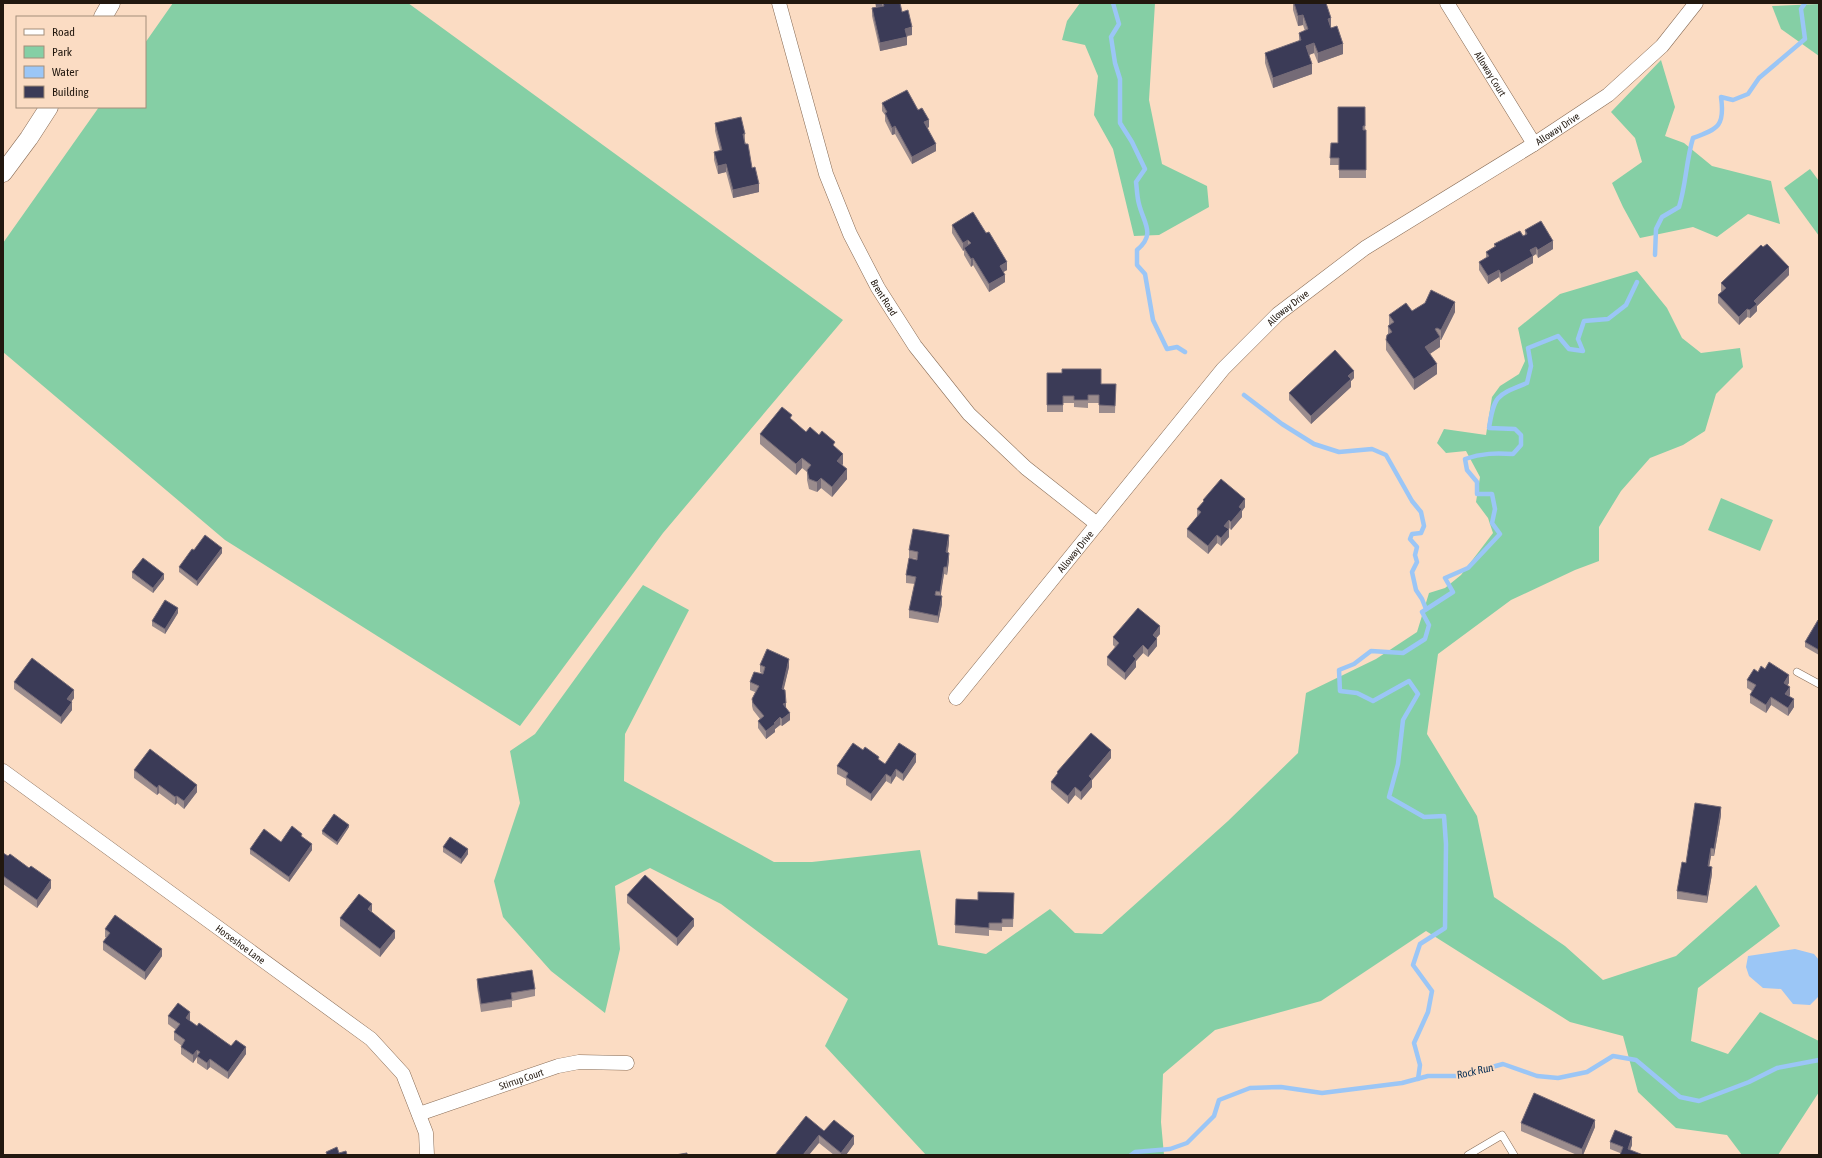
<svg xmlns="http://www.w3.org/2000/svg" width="1822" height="1158" font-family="'Asap Condensed',sans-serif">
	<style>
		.green { fill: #85cfa5 }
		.water { fill: #9bc6f6 }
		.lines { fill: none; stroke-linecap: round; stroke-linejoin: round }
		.stream { stroke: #9bc6f6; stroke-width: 4.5 }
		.service-casing { stroke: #886c56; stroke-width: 8 }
		.minor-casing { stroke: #886c56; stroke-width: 15 }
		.tertiary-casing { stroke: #886c56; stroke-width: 19 }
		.service { stroke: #fff; stroke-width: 7 }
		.minor { stroke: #fff; stroke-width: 14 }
		.tertiary { stroke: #fff; stroke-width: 18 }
		.wall { fill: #9b8c8d }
		.shaded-wall { fill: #756b77 }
		.building { fill: #3b3b57; stroke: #756b77 }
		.labels { text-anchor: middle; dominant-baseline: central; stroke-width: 4; stroke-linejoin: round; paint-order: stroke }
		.street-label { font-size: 10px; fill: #22180f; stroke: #fbdcc3 }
		.water-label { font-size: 11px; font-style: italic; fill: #0a3157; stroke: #fbdcc3 }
	</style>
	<rect width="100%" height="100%" fill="#fbdcc3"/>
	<!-- green -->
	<g class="green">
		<path d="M173,3H408L843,320L663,533L520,726L225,540L3,352V243L99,107H145V43Z"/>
		<path d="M1080,3H1155L1149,100L1162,164L1207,186L1209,207L1159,235L1134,236L1113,149L1094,115L1098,76L1085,45L1062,40L1067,21Z"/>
		<path d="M1819,4V56L1781,29L1772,6Z"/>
		<path d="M1661,60L1675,107L1665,136L1684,143L1712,166L1771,181L1780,224L1748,214L1717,237L1693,227L1640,238L1623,207L1612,183L1642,162L1635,138L1611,112Z"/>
		<path d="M1810,169L1819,181V236L1784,188Z"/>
		<path d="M1637,271L1667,308L1682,338L1701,353L1740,348L1743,367L1716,394L1705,431L1683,445L1650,458L1621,491L1599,527V561L1575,570L1511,600L1438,654L1427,734L1477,816L1494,897L1565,946L1603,980L1676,956L1756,885L1780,926L1698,988L1691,1041L1728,1054L1760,1012L1819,1041V1092L1778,1155H1742L1727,1135L1676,1128L1638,1092L1623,1036L1570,1022L1426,931L1321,1001L1215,1030L1163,1074L1161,1122L1164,1155H926L825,1046L848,999L721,904L650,868L615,886L620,949L605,1013L551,971L503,917L494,881L520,803L510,751L535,734L643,585L689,610L625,734L624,781L774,862H812L920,850L938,945L986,954L1050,909L1075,933L1102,934L1228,821L1298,753L1306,693L1376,659L1417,632L1429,593L1445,588L1461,575L1493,533L1488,518L1476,502L1480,477L1466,451L1446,453L1437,443L1444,429L1486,435L1492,397L1500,386L1519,374L1525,361L1518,328L1560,294Z"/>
		<path d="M1721,498L1773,520L1760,551L1708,530Z"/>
	</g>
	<!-- water -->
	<path class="water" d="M1795,949L1814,954L1819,960V996L1810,1005L1793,1004L1781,989L1763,988L1749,976L1746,967L1748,956Z"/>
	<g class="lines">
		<!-- stream -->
		<g class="stream">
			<path d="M1113,3L1119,24L1111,37L1115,63L1120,79V123L1132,142L1145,169L1136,182C1137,189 1137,197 1139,204C1144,224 1156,234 1137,250V265L1145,274L1153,320L1167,349L1177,347L1185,352"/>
			<path d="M1655,255L1656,229L1662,217L1679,207C1686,185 1686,161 1693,138C1719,129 1725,125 1721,97L1733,100L1748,94L1759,78L1805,39L1801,9L1805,3"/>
			<path d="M1244,395L1282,424L1314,444L1339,452L1372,449L1386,455L1412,501L1421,512L1424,526L1421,533L1412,534L1410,539L1417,547L1415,555L1417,562L1412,572L1416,590L1422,599L1426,609"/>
			<path d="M1418,1079L1420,1065L1414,1043L1428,1012L1432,991L1413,965L1420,944L1445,928L1446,844L1444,816L1424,817L1389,797L1398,764L1403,720L1418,694L1409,681L1373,701L1357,693L1340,691L1339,670L1354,664L1371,651L1403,653L1425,639L1429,625L1422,612L1453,592L1445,578L1468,568L1500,534L1492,523L1495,509L1492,494H1477V482L1467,470L1465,459C1482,453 1496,453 1513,454L1521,445V435L1515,429L1489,428C1494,395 1497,395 1527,383L1531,366L1528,348L1558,336L1569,349L1583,351L1578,339L1584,321L1608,319L1626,305L1637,282"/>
			<path d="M1131,1155L1135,1152L1170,1149L1187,1143L1214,1116L1219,1100L1250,1088L1281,1087L1322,1093L1402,1083L1428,1076H1459L1503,1064L1537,1076L1558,1078L1587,1072L1613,1056L1636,1060L1680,1097L1699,1101L1749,1082L1777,1068L1819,1060"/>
		</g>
		<defs>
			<g id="service">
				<path d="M1797,672L1819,684"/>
				<path d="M1468,1155L1502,1135L1514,1155"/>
			</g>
			<g id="minor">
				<path id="s1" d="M779,3L826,174L850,234L878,288L915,346L969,414L1026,468L1097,524"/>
				<path id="s2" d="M1447,3L1534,144"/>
				<path id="s3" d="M956,698L1223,369L1278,314L1365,248L1534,144L1608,95L1662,46L1696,3"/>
				<path id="s4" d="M3,771L371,1039L403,1074L426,1133L427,1155"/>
				<path id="s5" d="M419,1114L558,1066L579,1062L627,1063"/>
			</g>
			<g id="tertiary">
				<path d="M103,17L111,3"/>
				<path d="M3,173L29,138L49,107"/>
			</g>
		</defs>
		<!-- service casing -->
		<use href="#service" class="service-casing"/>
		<!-- minor casing -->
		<use href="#minor" class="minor-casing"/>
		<!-- tertiary casing -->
		<use href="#tertiary" class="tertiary-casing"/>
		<!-- service -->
		<use href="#service" class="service"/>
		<!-- minor -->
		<use href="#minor" class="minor"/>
		<!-- tertiary -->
		<use href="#tertiary" class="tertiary"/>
	</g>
	<!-- wall -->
	<g class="wall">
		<path d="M875,3H900L902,12L912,35L907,36V45L880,51L872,16V8L876,7Z"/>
		<path d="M1293,3H1326L1331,27L1343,54L1318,63L1314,53L1309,55L1312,74L1273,88L1265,63V53L1299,41V33L1305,31L1303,25L1298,26L1293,10Z"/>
		<path d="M882,103L918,110L929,127L927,128L936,151L912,164L895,134L892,135L885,121V115L882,111Z"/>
		<path d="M1365,107L1366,178H1339V165H1330L1331,143H1338Z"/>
		<path d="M715,123L745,134V141L759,192L733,198L726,172L718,174L714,160V152L720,151L715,131Z"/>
		<path d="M952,225L1007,270L1003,272L1005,282L989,292L973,265L971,267L964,255V250L963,251L952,233Z"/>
		<path d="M1525,230L1553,249L1538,258L1536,254L1533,256V263L1501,282L1499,277L1488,284L1479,270V262L1486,258V252L1494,247V244L1525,235Z"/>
		<path d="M1789,275L1757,306V311L1750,318L1747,317L1739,325L1718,303V295L1722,292L1721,291V283Z"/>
		<path d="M1412,311L1455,312L1441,340H1440V347L1430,354L1437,374L1414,390L1386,350V340L1388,335V326L1389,325V315Z"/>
		<path d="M1047,373H1062L1101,384H1116L1115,413H1099V403H1088V408L1074,407V403H1063V412H1047Z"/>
		<path d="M1354,378L1351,381V387L1311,424L1289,400V393Z"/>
		<path d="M792,420L806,432L819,435L835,447L843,464L842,465L847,479L832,497L821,488L817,492L809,489L807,480V472L802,468L796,475L760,444V434Z"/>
		<path d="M1203,500L1245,507L1242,511V517L1231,530L1229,528L1228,529L1229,537L1221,546L1217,543L1208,554L1187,537V529L1197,517V509L1203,502Z"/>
		<path d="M949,543L948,552L949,560L947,575L944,574L940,596L942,604L938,623L909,618V610L915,584L906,583V575L917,559L909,558V550Z"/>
		<path d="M194,550L222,553L197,586L179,572V567Z"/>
		<path d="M132,572L164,579L153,593L132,578Z"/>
		<path d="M178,613L165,634L152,626V621Z"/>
		<path d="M1819,621V655L1805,647V642Z"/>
		<path d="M1160,634L1156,638L1157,646L1148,657L1143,653L1136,661V667L1125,680L1107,665V657L1115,647L1113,645V637Z"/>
		<path d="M760,665L789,667L783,690L786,708L790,720L782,726L780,725L775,729V732L766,739L758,728V721L760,719L753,710L752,706V699L755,692L750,690V682L763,674L760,672Z"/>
		<path d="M1758,672L1789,683L1787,685L1790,695L1789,696L1794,707L1788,716L1771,705L1766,713L1750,703V695L1752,691L1747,688V680Z"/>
		<path d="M14,682L74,698L71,702L72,710L61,724L14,689Z"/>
		<path d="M863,750L885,764L916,762L903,781L896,776L891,784L886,781L871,801L846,785V779L837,774V766Z"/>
		<path d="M1111,758L1092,780V787L1081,800L1075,795L1068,804L1051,789V782L1057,775V772Z"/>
		<path d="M134,770L197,792L184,809L177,803L175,805L159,793L157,795L134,778Z"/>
		<path d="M1721,815L1714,856H1711L1709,866L1712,874L1707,903L1677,899V891L1686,863Z"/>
		<path d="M349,827L337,845L322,834V831Z"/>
		<path d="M302,837L312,850L289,882L250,854V849Z"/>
		<path d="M443,847L468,854L461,864L443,852Z"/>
		<path d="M3,853L51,888L37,908L3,884Z"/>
		<path d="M1014,893L1013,927H1002V931L989,930V936L955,933L956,899L978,900Z"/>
		<path d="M627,895L694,926L677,946L627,903Z"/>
		<path d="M340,918L395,938L380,957L340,926Z"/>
		<path d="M105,929L162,956L145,980L103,950V942L106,938L105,937Z"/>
		<path d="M477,979L535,989V996L512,1001V1007L481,1012L477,987Z"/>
		<path d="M168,1016L190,1020L189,1021L197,1026L246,1054L228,1079L210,1067L207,1070L197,1063V1057L193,1063L181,1054V1047L182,1046L174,1040V1032L176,1030L168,1024Z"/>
		<path d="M1521,1123L1595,1127L1583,1155H1577L1521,1131Z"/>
		<path d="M824,1131L854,1144L846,1155H834L819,1143L775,1155Z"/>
		<path d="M1610,1142L1632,1145L1630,1150L1620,1153L1610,1149Z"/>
	</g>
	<!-- shaded-wall -->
	<g class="shaded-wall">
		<path d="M876,3H882V6L876,7Z"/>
		<path d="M1303,15V25L1298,26V16Z"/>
		<path d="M1331,18V28L1328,19Z"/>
		<path d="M912,27V35L905,36V29Z"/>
		<path d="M907,37V45L880,51V43Z"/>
		<path d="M1314,43V53L1306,56V46Z"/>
		<path d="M1343,44V54L1318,63V53Z"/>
		<path d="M1312,64V74L1273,88V78Z"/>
		<path d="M929,120V127L924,130V122Z"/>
		<path d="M895,126V134L892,135V128Z"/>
		<path d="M936,144V151L912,164V157Z"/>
		<path d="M726,164V172L718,174V166Z"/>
		<path d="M759,184V192L733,198V190Z"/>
		<path d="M968,240V247L964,248V250L963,251V243Z"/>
		<path d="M1553,241V249L1538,258V250Z"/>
		<path d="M1536,247V254L1533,256V263L1501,282V274L1530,250Z"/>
		<path d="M973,258V265L971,267V259Z"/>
		<path d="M1007,262V270L1000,274V266Z"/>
		<path d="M1789,267V275L1757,306V311L1750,318V310L1754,301Z"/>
		<path d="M1499,270V277L1488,284V276Z"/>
		<path d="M1005,275V282L989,292V284Z"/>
		<path d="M1455,302V312L1441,340V330Z"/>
		<path d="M1747,309V317L1739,325V317Z"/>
		<path d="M1440,337V347L1425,357V347Z"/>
		<path d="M1437,364V374L1414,390V379Z"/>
		<path d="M1354,371V378L1351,381V387L1311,424V416L1348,376Z"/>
		<path d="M843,454V464L837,471V461Z"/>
		<path d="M802,458V468L796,475V464Z"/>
		<path d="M847,469V479L832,497V487Z"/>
		<path d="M821,478V488L817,492V482Z"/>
		<path d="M1245,499V507L1242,511V517L1231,530V522L1239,507Z"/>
		<path d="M1229,520V528L1224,533V526Z"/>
		<path d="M1229,529V537L1221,546V538Z"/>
		<path d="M949,535V543L946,560V552Z"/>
		<path d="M1217,535V543L1208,554V546Z"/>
		<path d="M222,548V553L197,586V581Z"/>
		<path d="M949,553V560L947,575V567Z"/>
		<path d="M944,567V574L940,600V592Z"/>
		<path d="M164,574V579L153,593V588Z"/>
		<path d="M942,596V604L938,623V616Z"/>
		<path d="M178,608V613L165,634V629Z"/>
		<path d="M1160,626V634L1153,642V635Z"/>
		<path d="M1157,639V646L1148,657V650Z"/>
		<path d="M1143,645V653L1136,661V667L1125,680V673L1133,656Z"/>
		<path d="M789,659V667L782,697V689Z"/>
		<path d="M1789,675V683L1784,691V683Z"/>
		<path d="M1790,687V695L1785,702V694Z"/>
		<path d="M74,690V698L67,707V699Z"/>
		<path d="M1771,697V705L1766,713V705Z"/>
		<path d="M1794,699V707L1788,716V708Z"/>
		<path d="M72,702V710L61,724V717Z"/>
		<path d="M786,703V710L783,704Z"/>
		<path d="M790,713V720L782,726V719Z"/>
		<path d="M780,717V725L775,729V732L766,739V731Z"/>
		<path d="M1111,750V758L1092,780V787L1081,800V792L1089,776Z"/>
		<path d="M916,754V762L903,781V774Z"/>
		<path d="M896,769V776L891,784V777Z"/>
		<path d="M886,774V781L871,801V794Z"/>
		<path d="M159,785V793L157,795V788Z"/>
		<path d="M197,785V792L184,809V801Z"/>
		<path d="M1075,787V795L1068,804V796Z"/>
		<path d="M177,796V803L175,805V797Z"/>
		<path d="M1721,807V815L1714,856V849Z"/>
		<path d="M349,825V827L337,845V842Z"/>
		<path d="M312,844V850L289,882V877Z"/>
		<path d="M1711,848V856L1708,874V866Z"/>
		<path d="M468,849V854L461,864V859Z"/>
		<path d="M1712,867V874L1707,903V896Z"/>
		<path d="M51,880V888L37,908V900Z"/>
		<path d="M372,904V912L368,909Z"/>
		<path d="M694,919V926L677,946V938Z"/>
		<path d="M395,931V938L380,957V949Z"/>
		<path d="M162,949V956L145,980V972Z"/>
		<path d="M190,1012V1020L186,1026V1018Z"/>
		<path d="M246,1047V1054L228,1079V1072Z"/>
		<path d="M197,1050V1057L193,1063V1055Z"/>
		<path d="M210,1059V1067L207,1070V1063Z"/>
		<path d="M1595,1120V1127L1583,1155H1582V1149Z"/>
		<path d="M819,1135V1143L809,1155H803Z"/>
		<path d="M854,1136V1144L846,1155H841V1153Z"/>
		<path d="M1632,1137V1145L1628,1155V1149Z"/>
	</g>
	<!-- building -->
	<g class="building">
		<path d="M883,3H900L902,12L908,10L912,27L905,29L907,37L880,43L872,8L884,6Z"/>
		<path d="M1294,3H1326L1331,18L1328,19L1331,28L1337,26L1343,44L1318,53L1314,43L1306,46L1312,64L1273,78L1265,53L1301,40L1299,33L1308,29L1303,15L1298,16Z"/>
		<path d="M907,90L918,110L922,108L929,120L924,122L936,144L912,157L895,126L892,128L885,113L887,112L882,103Z"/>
		<path d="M1338,107H1365V126H1363V130H1366V170H1339V158H1330L1331,143H1338Z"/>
		<path d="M741,117L745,134H743L745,144H748L752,168L755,167L759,184L733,190L726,164L718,166L714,152L722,150L715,123Z"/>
		<path d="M973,212L986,233L989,232L1007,262L1000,266L1005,275L989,284L973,258L971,259L964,248L971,243L968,240L963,243L952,225Z"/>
		<path d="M1541,221L1553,241L1538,250L1536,247L1530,250L1533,256L1501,274L1499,270L1488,276L1479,262L1489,256L1486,252L1496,246L1494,244L1520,231L1523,236L1527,234L1525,230Z"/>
		<path d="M1767,244L1789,267L1754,301L1757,304L1750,310L1747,309L1739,317L1718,295L1726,288L1721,283L1761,245L1763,247Z"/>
		<path d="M1431,290L1455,302L1441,330L1437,328L1435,329L1440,337L1425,347L1437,364L1414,379L1386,340L1387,335L1392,332L1388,326L1394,322L1389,315L1406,303L1412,311L1425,303Z"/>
		<path d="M1335,350L1354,371L1348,376L1351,379L1311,416L1289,393Z"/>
		<path d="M1062,369H1101V384H1116L1115,406L1099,405V395H1088V400H1074V396H1063V405H1047V373H1062Z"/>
		<path d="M782,407L792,415L790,418L806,432L810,427L819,435L822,431L835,442L833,445L843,454L837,461L847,469L832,487L821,478L817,482L809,479L807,470L811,465L802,458L796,464L760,434Z"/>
		<path d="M1221,479L1245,499L1239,507L1242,509L1231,522L1229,520L1224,526L1229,529L1221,538L1217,535L1208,546L1187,529L1201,512L1197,509L1204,501L1203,500Z"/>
		<path d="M913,529L949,535L946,552L949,553L947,567H944L940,592L936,591L935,595L942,596L938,616L909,610L916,577L906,575L909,558L917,560L918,552L909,550Z"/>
		<path d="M205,535L222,548L197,581L179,567L192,549L194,550Z"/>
		<path d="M143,558L164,574L153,588L132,572Z"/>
		<path d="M165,600L178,608L165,629L152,621Z"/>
		<path d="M1138,608L1160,626L1153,635L1157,639L1148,650L1143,645L1133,656L1136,659L1125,673L1107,657L1119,643L1113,637Z"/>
		<path d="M1818,620L1819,621V650L1805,642Z"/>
		<path d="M767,649L789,659L782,689L785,690L786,703L783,704L790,713L782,719L780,717L774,723L775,724L766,731L758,721L764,716L753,703L752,699L759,686L750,682L754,672L763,674L765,667L760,665Z"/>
		<path d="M32,658L74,690L67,699L72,702L61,717L14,682Z"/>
		<path d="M1769,662L1789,675L1784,683L1790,687L1785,694L1794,699L1788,708L1771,697L1766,705L1750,695L1756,685L1747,680L1754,669L1758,672L1761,666L1765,669Z"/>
		<path d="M1091,733L1111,750L1089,776L1092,779L1081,792L1075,787L1068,796L1051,782L1058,773L1057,772Z"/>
		<path d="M853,743L863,750L865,747L879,757L878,759L885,764L899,743L916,754L903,774L896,769L891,777L886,774L871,794L846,777L848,773L837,766Z"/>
		<path d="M150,749L197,785L184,801L177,796L175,797L159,785L157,788L134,770Z"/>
		<path d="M1695,803L1721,807L1714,849L1711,848L1708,866L1712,867L1707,896L1677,891L1682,862L1686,863Z"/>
		<path d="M334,814L349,825L337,842L322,831Z"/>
		<path d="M292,826L302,834L301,836L312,844L289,877L250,849L264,829L281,842Z"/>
		<path d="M450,837L468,849L461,859L443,847Z"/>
		<path d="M3,853L8,856L10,854L29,868L31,866L51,880L37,900L3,876Z"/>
		<path d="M645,875L694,919L677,938L627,895Z"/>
		<path d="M978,892L1014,893L1013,919H1002V923H989V928L955,925L956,899L978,900Z"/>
		<path d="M359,894L372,904L368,909L395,931L380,949L340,918Z"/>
		<path d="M115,915L162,949L145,972L103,942L110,933L105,929Z"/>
		<path d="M532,970L535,989L511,993L512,999L481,1004L477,979Z"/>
		<path d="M178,1003L190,1012L186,1018L197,1026L199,1023L231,1046L236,1040L246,1047L228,1072L210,1059L207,1063L197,1056L200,1052L197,1050L193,1055L181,1047L185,1040L174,1032L180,1024L168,1016Z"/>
		<path d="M1534,1093L1595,1120L1582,1149L1521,1123Z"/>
		<path d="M806,1116L824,1131L834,1120L854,1136L841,1153L819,1135L803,1155H775Z"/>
		<path d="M1615,1130L1632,1137L1628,1149L1643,1155H1620L1623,1147L1610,1142Z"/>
		<path d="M337,1147L339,1153L346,1151L347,1155H327L326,1152Z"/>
		<path d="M687,1153V1155H675Z"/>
	</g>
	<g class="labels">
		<!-- street labels -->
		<g class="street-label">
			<text stroke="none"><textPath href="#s2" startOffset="83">Alloway Court</textPath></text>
			<text stroke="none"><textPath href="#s3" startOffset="837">Alloway Drive</textPath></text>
			<text stroke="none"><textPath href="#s1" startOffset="314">Brent Road</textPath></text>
			<text stroke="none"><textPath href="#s3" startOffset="513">Alloway Drive</textPath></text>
			<text stroke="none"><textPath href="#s3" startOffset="189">Alloway Drive</textPath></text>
			<text stroke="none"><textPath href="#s4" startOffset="294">Horseshoe Lane</textPath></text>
			<text stroke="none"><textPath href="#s5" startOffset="108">Stirrup Court</textPath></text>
		</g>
		<!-- water labels -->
		<g class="water-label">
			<text transform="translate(1475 1071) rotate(-13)">Rock Run</text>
		</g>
	</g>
	<!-- border -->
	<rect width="1822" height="1158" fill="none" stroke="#22180f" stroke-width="8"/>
	<!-- legend -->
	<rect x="16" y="16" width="130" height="92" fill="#fbdcc3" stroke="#a48e7b"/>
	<rect x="24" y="29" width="20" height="6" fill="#ffffff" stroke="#a48e7b"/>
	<text x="52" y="36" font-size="12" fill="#22180f">Road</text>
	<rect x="24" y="46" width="20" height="12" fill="#85cfa5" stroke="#a48e7b"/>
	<text x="52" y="56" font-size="12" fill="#22180f">Park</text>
	<rect x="24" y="66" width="20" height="12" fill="#9bc6f6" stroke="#a48e7b"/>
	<text x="52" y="76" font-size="12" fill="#22180f">Water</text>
	<rect x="24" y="86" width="20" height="12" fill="#3b3b57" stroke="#a48e7b"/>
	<text x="52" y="96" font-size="12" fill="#22180f">Building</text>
</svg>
